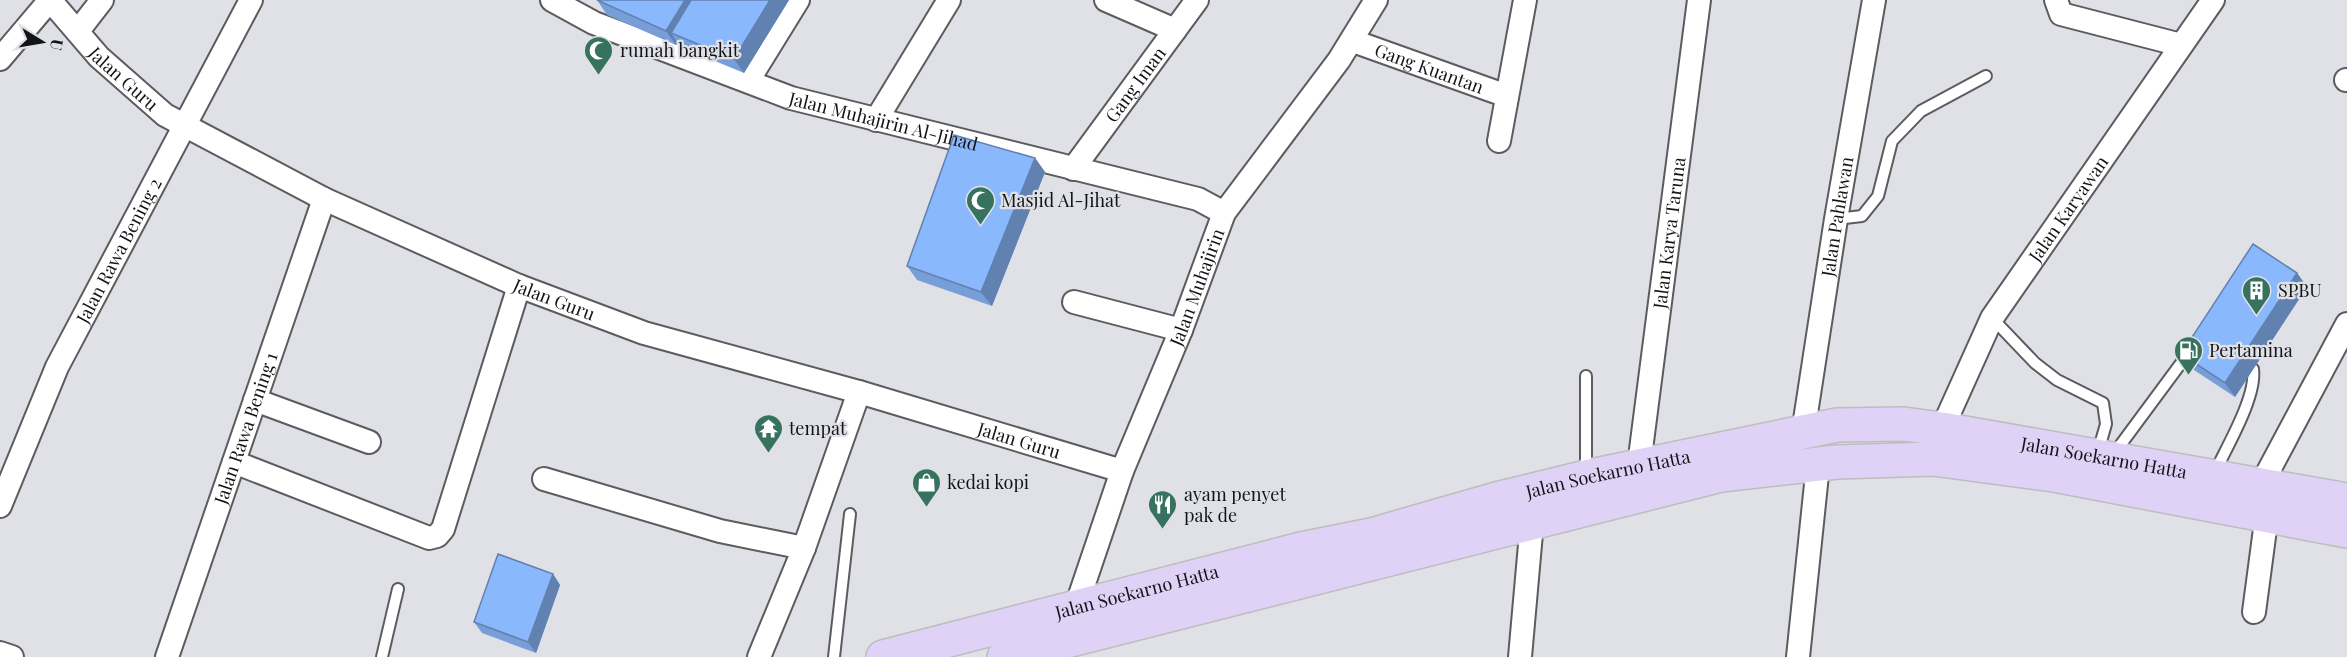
<svg xmlns="http://www.w3.org/2000/svg" width="2347" height="657" font-family="'Playfair Display',serif">
	<style>
		.lines { fill: none; stroke-linecap: round; stroke-linejoin: round }
		.lane-casing { stroke: #5b5b60; stroke-width: 14 }
		.street-casing { stroke: #5b5b60; stroke-width: 26 }
		.primary-casing { stroke: #bdbdbe; stroke-width: 36 }
		.lane { stroke: #fff; stroke-width: 10 }
		.street { stroke: #fff; stroke-width: 22 }
		.primary { stroke: #e0d1f6; stroke-width: 33 }
		.wall { fill: #779ed9 }
		.shaded-wall { fill: #6181b0 }
		.building { fill: #8ab8fc; stroke: #6181b0; stroke-width: 1.5 }
		.labels { text-anchor: middle; dominant-baseline: central; stroke-width: 4.5; stroke-linejoin: round; paint-order: stroke }
		.poi-label { font-size: 18px; fill: #131416; stroke: #e0e1e7; text-anchor: start }
		.street-label { font-size: 18px; fill: #131416; stroke: #e0e1e7 }
	</style>
	<rect width="100%" height="100%" fill="#e0e1e7"/>
	<g class="lines">
		<defs>
			<g id="lane">
				<path d="M1836,219L1862,216L1878,196L1892,141L1921,111L1986,76"/>
				<path d="M1992,318L2035,363L2057,380L2103,403L2106,424L2098,452"/>
				<path d="M1586,376V474"/>
				<path d="M2113,455L2193,347"/>
				<path d="M2214,474C2226,448 2257,397 2253,369"/>
				<path d="M382,657L398,589"/>
				<path d="M834,657L850,514"/>
			</g>
			<g id="street">
				<path id="s1" d="M50,0L99,57L165,115L324,199L519,286L644,333L859,392L1122,471"/>
				<path id="s2" d="M552,0L594,23L791,98L1198,199L1224,213"/>
				<path d="M1106,0L1175,30"/>
				<path d="M2056,0L2061,14L2181,45"/>
				<path d="M78,31L102,0"/>
				<path id="s3" d="M1353,41L1507,96"/>
				<path d="M0,59L50,0"/>
				<path d="M2346,80H2347"/>
				<path d="M748,81L798,0"/>
				<path d="M876,120L949,0"/>
				<path d="M1499,141L1525,0"/>
				<path id="s4" d="M1073,169L1197,0"/>
				<path d="M1074,302L1181,330"/>
				<path d="M255,400L369,442"/>
				<path id="s5" d="M1942,429L1992,318L2213,0"/>
				<path id="s6" d="M1803,433L1836,219L1874,0"/>
				<path d="M234,462L429,538L437,536L443,529L519,286"/>
				<path id="s7" d="M1639,465L1699,0"/>
				<path d="M544,479L720,531L804,548"/>
				<path d="M2261,485L2347,324"/>
				<path id="s8" d="M0,506L57,367L251,0"/>
				<path id="s9" d="M1076,607L1122,471L1181,330L1224,213L1339,60L1376,0"/>
				<path d="M2254,612L2267,514"/>
				<path d="M0,653L12,657"/>
				<path id="s10" d="M167,657L324,199"/>
				<path d="M759,657L804,548L859,392"/>
				<path d="M1520,657L1532,522"/>
				<path d="M1798,657L1818,465"/>
			</g>
			<g id="primary">
				<path id="s11" d="M883,657L1301,549L1371,535L1496,499L1586,477L1837,425L1904,424L1942,429L2347,500"/>
				<path d="M1004,657L1721,475L1837,462L1933,459L2054,475L2347,531"/>
			</g>
		</defs>
		<!-- lane casing -->
		<use href="#lane" class="lane-casing"/>
		<!-- street casing -->
		<use href="#street" class="street-casing"/>
		<!-- primary casing -->
		<use href="#primary" class="primary-casing"/>
		<!-- lane -->
		<use href="#lane" class="lane"/>
		<!-- street -->
		<use href="#street" class="street"/>
		<!-- primary -->
		<use href="#primary" class="primary"/>
	</g>
	<!-- wall -->
	<g class="wall">
		<path d="M597,0H789L744,73L681,47L678,43L676,45L607,15Z"/>
		<path d="M1035,158L1045,172L992,306L917,280L907,266Z"/>
		<path d="M2297,273L2307,287L2235,397L2191,368L2181,354Z"/>
		<path d="M553,574L560,585L536,653L482,633L474,622Z"/>
	</g>
	<!-- shaded-wall -->
	<g class="shaded-wall">
		<path d="M685,0H703L671,33L678,43L676,45L666,31Z"/>
		<path d="M770,0H789L744,73L734,59Z"/>
		<path d="M1035,158L1045,172L992,306L981,292Z"/>
		<path d="M2297,273L2307,287L2235,397L2225,383Z"/>
		<path d="M553,574L560,585L536,653L528,642Z"/>
	</g>
	<!-- building -->
	<g class="building">
		<path d="M597,0H685L666,31Z"/>
		<path d="M691,0H770L734,59L671,33Z"/>
		<path d="M954,135L1035,158L981,292L907,266Z"/>
		<path d="M2253,244L2297,273L2225,383L2181,354Z"/>
		<path d="M498,554L553,574L528,642L474,622Z"/>
	</g>
	<!-- icons -->
	<defs>
		<symbol id="mosque-pin" viewBox="-11 -11 22 30"><path d="M0 17L-7.5 6A9.5 9.5 0 1 1 7.5 6Z" fill="#36725d" stroke="#e0e1e7"/><path d="M3.5-4.9A6 6 0 1 0 3.5 4.9A5 5 0 1 1 3.5-4.9Z" fill="#fff"/></symbol>
		<symbol id="building-pin" viewBox="-11 -11 22 30"><path d="M0 17L-7.5 6A9.5 9.5 0 1 1 7.5 6Z" fill="#36725d" stroke="#e0e1e7"/><path d="M-4-6H4V6H1V3H-1V6H-4ZM-2.5-4.3h1.7v1.8h-1.7ZM.8-4.3h1.7v1.8H.8ZM-2.5-1h1.7V.8h-1.7ZM.8-1h1.7V.8H.8Z" fill="#fff"/></symbol>
		<symbol id="fuel-pin" viewBox="-11 -11 22 30"><path d="M0 17L-7.5 6A9.5 9.5 0 1 1 7.5 6Z" fill="#36725d" stroke="#e0e1e7"/><path d="M-5.5-6h7V0h2V4h1.3V-2.5L3-4.5l.8-.8L6-3V5H2.5V1h-1V6h-7ZM-4.2-4.7v3.2H.2V-4.7Z" fill="#fff"/></symbol>
		<symbol id="temple-pin" viewBox="-11 -11 22 30"><path d="M0 17L-7.5 6A9.5 9.5 0 1 1 7.5 6Z" fill="#36725d" stroke="#e0e1e7"/><path d="M0-6L5-2H3V0L6.5 2.5H4V6H1.5V3h-3V6H-4V2.5H-6.5L-3 0V-2H-5Z" fill="#fff"/></symbol>
		<symbol id="shop-pin" viewBox="-11 -11 22 30"><path d="M0 17L-7.5 6A9.5 9.5 0 1 1 7.5 6Z" fill="#36725d" stroke="#e0e1e7"/><path d="M-5-2.5h2.3a2.7 3.5 0 0 1 5.4 0H5L5.5 6h-11ZM-1.5-2.5h3a1.5 2.3 0 0 0-3 0Z" fill="#fff"/></symbol>
		<symbol id="restaurant-pin" viewBox="-11 -11 22 30"><path d="M0 17L-7.5 6A9.5 9.5 0 1 1 7.5 6Z" fill="#36725d" stroke="#e0e1e7"/><path d="M-5-6h1v4h1v-4h1v4h1v-4h1v5L-1.5 .5V6h-2V.5L-5-1ZM5-6V6H3V1.5H1.5Q1.5-4 5-6Z" fill="#fff"/></symbol>
	</defs>
	<g fill-rule="evenodd">
		<use href="#mosque-pin" x="582" y="34" width="33" height="45"/>
		<use href="#mosque-pin" x="964" y="184" width="33" height="45"/>
		<use href="#building-pin" x="2240" y="274" width="33" height="45"/>
		<use href="#fuel-pin" x="2172" y="334" width="33" height="45"/>
		<use href="#temple-pin" x="752" y="412" width="33" height="45"/>
		<use href="#shop-pin" x="910" y="466" width="33" height="45"/>
		<use href="#restaurant-pin" x="1146" y="488" width="33" height="45"/>
	</g>
	<g class="labels">
		<!-- poi labels -->
		<g class="poi-label">
			<text x="620" y="50">rumah bangkit</text>
			<text x="1001" y="200">Masjid Al-Jihat</text>
			<text x="2278" y="290">SPBU</text>
			<text x="2209" y="350">Pertamina</text>
			<text x="789" y="428">tempat</text>
			<text x="947" y="482">kedai kopi</text>
			<text x="1184" y="494">ayam penyet<tspan x="1184" dy="21">pak de</tspan></text>
		</g>
		<!-- street labels -->
		<g class="street-label">
			<text stroke="none"><textPath href="#s3" startOffset="81">Gang Kuantan</textPath></text>
			<text stroke="none"><textPath href="#s1" startOffset="108">Jalan Guru</textPath></text>
			<text stroke="none"><textPath href="#s4" startOffset="105">Gang Iman</textPath></text>
			<text stroke="none"><textPath href="#s2" startOffset="354">Jalan Muhajirin Al-Jihad</textPath></text>
			<text stroke="none"><textPath href="#s5" startOffset="255">Jalan Karyawan</textPath></text>
			<text stroke="none"><textPath href="#s6" startOffset="219">Jalan Pahlawan</textPath></text>
			<text stroke="none"><textPath href="#s7" startOffset="234">Jalan Karya Taruna</textPath></text>
			<text stroke="none"><textPath href="#s8" startOffset="282">Jalan Rawa Bening 2</textPath></text>
			<text stroke="none"><textPath href="#s9" startOffset="342">Jalan Muhajirin</textPath></text>
			<text stroke="none"><textPath href="#s1" startOffset="594">Jalan Guru</textPath></text>
			<text stroke="none"><textPath href="#s10" startOffset="242">Jalan Rawa Bening 1</textPath></text>
			<text stroke="none"><textPath href="#s1" startOffset="1080">Jalan Guru</textPath></text>
			<text stroke="none"><textPath href="#s11" startOffset="1252">Jalan Soekarno Hatta</textPath></text>
			<text stroke="none"><textPath href="#s11" startOffset="748">Jalan Soekarno Hatta</textPath></text>
			<text stroke="none"><textPath href="#s11" startOffset="262">Jalan Soekarno Hatta</textPath></text>
		</g>
	</g>
	<!-- north arrow -->
	<g transform="translate(42 42) rotate(101)" stroke="#e0e1e7" stroke-width="4.5" paint-order="stroke">
	<path d="M0-4.5L10 22L0 15L-10 22Z" fill="#131416"/>
	<text y="-9" font-size="16" font-weight="bold" text-anchor="middle" fill="#131416">U</text>
	</g>
</svg>
